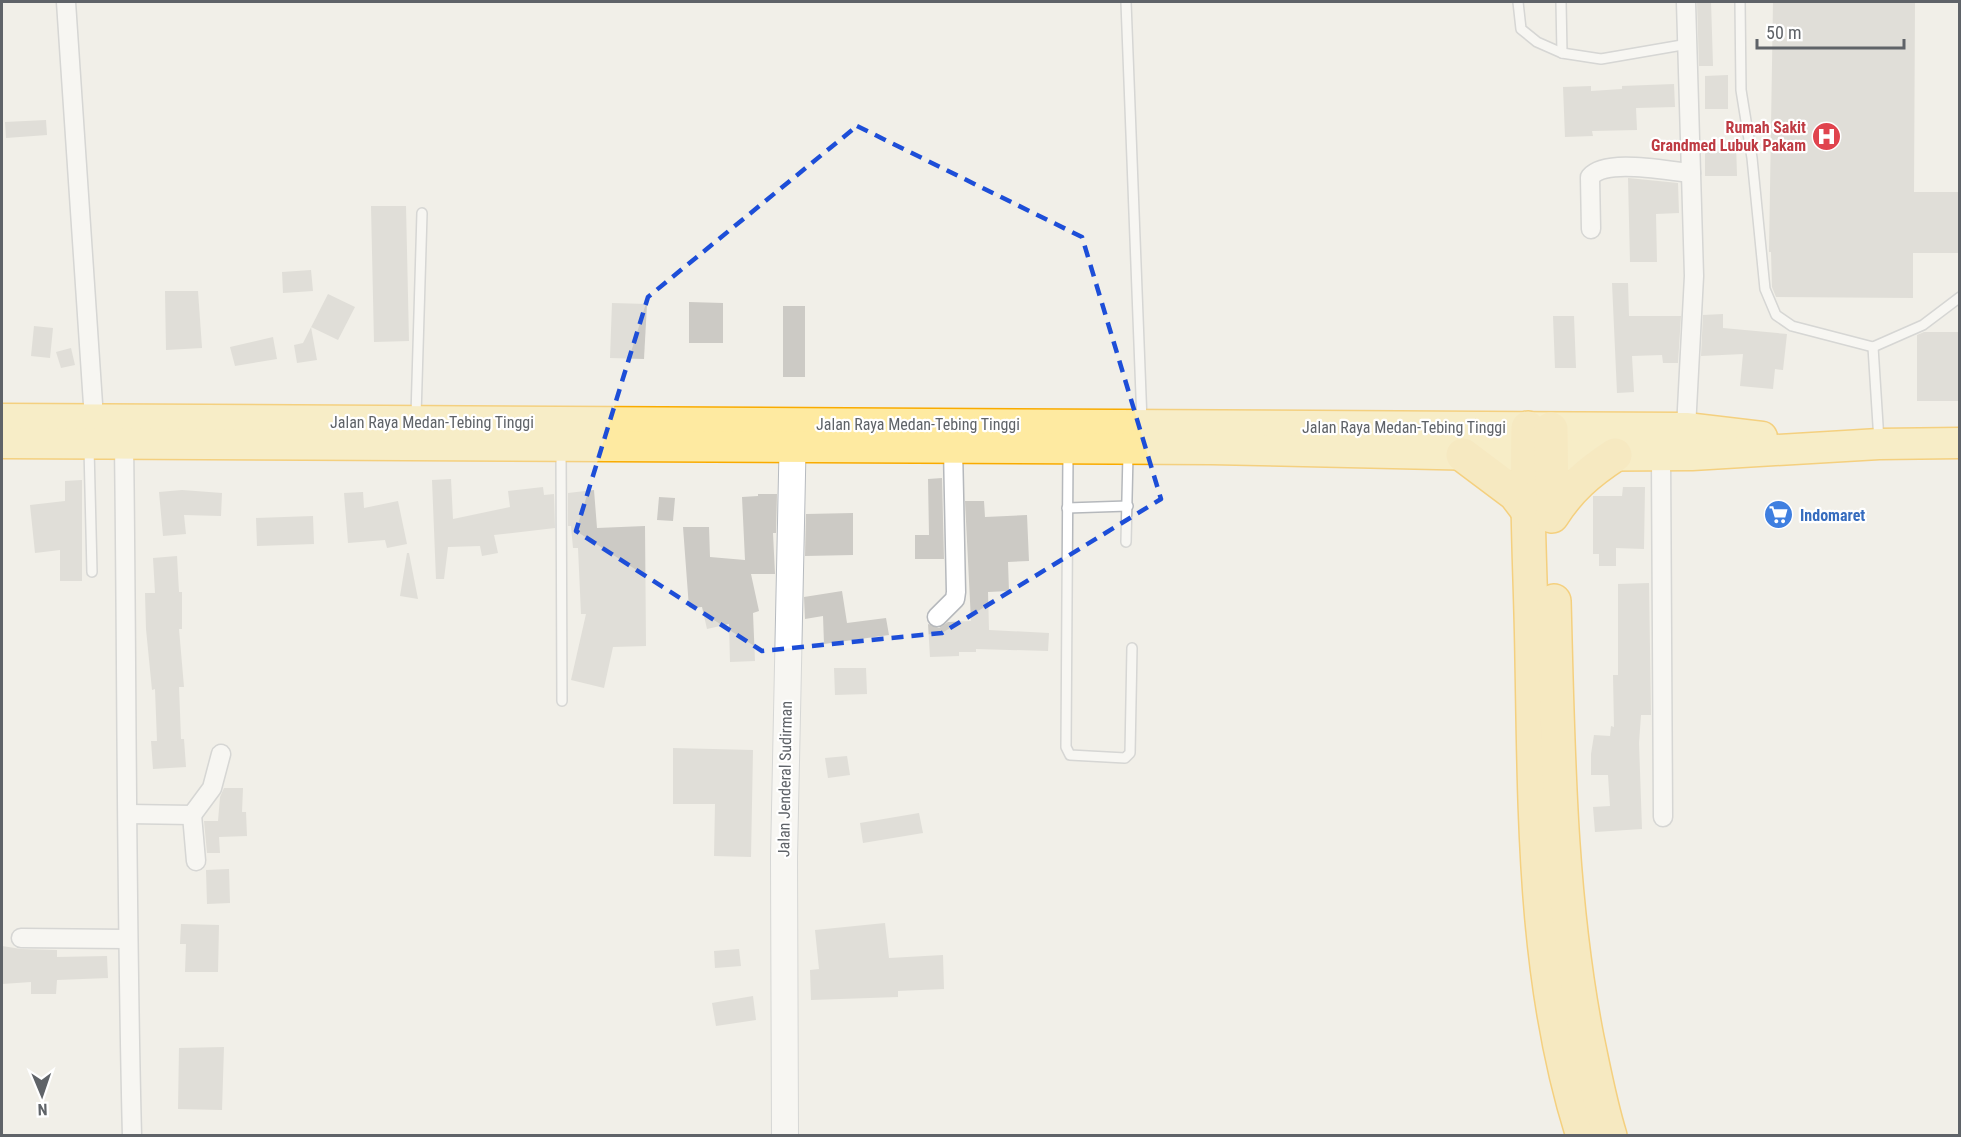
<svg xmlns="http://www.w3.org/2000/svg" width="1961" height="1137" font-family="'Roboto Condensed',sans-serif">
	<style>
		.building { fill: #cccac5 }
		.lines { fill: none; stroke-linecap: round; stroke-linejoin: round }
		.service-casing { stroke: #b5b8bc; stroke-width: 12 }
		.minor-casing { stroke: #b5b8bc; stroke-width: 21 }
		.secondary-casing { stroke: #b6babf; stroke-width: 28 }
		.trunk-casing { stroke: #f9ab00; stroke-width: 33 }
		.motorway-casing { stroke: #f9ab00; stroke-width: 36 }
		.service { stroke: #fff; stroke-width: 9 }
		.minor { stroke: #fff; stroke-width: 18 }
		.secondary { stroke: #fff; stroke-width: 26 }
		.trunk { stroke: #feeaa1; stroke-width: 30 }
		.motorway { stroke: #fde293; stroke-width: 33 }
		.marked { fill: none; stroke: #1d4ed8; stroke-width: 4.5; stroke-dasharray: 12 8; stroke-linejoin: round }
		.labels { text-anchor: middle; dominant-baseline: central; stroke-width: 4.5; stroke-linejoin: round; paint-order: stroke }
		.health-label { font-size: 16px; font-weight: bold; fill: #be3a42; stroke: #fff; text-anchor: end }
		.street-label { font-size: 16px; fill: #5f6368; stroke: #fff }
		.shop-label { font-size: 16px; font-weight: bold; fill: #366cbe; stroke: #fff; text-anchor: start }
	</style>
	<rect width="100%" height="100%" fill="#f1efe8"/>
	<!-- building -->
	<g class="building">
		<path d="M1697,2H1711L1713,66H1699Z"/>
		<path d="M1773,2H1915L1914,192H1958V253H1913V298L1776,297L1772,287L1771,252H1769Z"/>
		<path d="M1728,75V109H1705V76Z"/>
		<path d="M1674,84L1675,107L1636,108L1637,130L1592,131L1593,136L1565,137L1563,87L1591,86V91L1622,89V86Z"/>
		<path d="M46,120L47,135L6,138L5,122Z"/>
		<path d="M1705,144H1736L1737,176H1705Z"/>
		<path d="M1628,178L1678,183L1679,213L1656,214L1657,262H1630Z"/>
		<path d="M371,206H406L409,341L374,342Z"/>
		<path d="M311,270L313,291L283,293L282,272Z"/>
		<path d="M1612,283H1628L1629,316H1681L1678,363H1663L1662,355L1632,356L1634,392L1617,393Z"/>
		<path d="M165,291H198L202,348L166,350Z"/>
		<path d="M328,294L355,307L338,340L311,327L317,360L297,363L294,345L303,343Z"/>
		<path d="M689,302L723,303V343H689Z"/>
		<path d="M612,303L647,304L644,359L610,358Z"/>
		<rect x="783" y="306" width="22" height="71"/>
		<path d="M1723,314V328L1787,334L1783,370L1775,369L1773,389L1740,386L1743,354L1701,356L1703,315Z"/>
		<path d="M1553,316H1574L1576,368H1555Z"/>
		<path d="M34,326L53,328L50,358L31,356Z"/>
		<path d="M1924,332H1959V401H1917V335Z"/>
		<path d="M273,337L277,359L235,366L230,347Z"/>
		<path d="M71,348L75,365L61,368L56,352Z"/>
		<path d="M942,478L944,559H915V535H929L928,479Z"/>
		<path d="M451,479L453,519L510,507L508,491L543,487L544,495L554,494L555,528L494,535L498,553L482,556L480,546L448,547L444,579H436L432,480Z"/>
		<path d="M82,480V581H60V550L35,553L30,505L65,501V481Z"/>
		<path d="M1623,487H1645L1644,549L1616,548V566H1599V554H1593V496H1622Z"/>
		<path d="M182,490L222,493L221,516L184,515L186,534L163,536L159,492Z"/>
		<path d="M594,490L597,528L645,526L646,646L613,647L604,688L571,680L586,614H581L578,548H573L571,526H568V493Z"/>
		<path d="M363,492L364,508L398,501L407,544L387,548L385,540L348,543L344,493Z"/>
		<path d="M758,494H777L776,533H773L775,574H751L759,611L753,613L755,661L730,662L729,624L707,629L702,607L689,608L683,527H709L710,557L745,560L742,497L758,496Z"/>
		<path d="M659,497L675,498L673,521L657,520Z"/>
		<path d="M965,501H984L985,517L1027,515L1029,561L1008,562L1009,591L988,592L989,630L1049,633L1048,651L976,649V652H959V656L930,657L928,624L939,628L948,622L971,621Z"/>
		<path d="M853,513V555L805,556L806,514Z"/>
		<path d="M313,516L314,544L257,546L256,518Z"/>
		<path d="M407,553H409L418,599L400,596Z"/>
		<path d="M177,556L179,592H182V629H179L184,687H179L181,739H184L186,767L153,769L151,741H157L155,689L152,690L146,629L145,593H155L153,558Z"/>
		<path d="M1649,583L1651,715H1641L1639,743L1642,829L1595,832L1593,807L1610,806L1608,775H1591V754L1594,735L1610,736L1611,726L1614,727L1613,675H1618V584Z"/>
		<path d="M842,591L847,623L886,618L889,635L824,644L823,616L805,619L804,597Z"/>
		<path d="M834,668H866L867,694L835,695Z"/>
		<path d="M673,748L753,750L751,857L714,856L715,804H673Z"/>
		<path d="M847,756L850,775L828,778L825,758Z"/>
		<path d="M224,788H243L242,812H246L247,836L219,837L220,853H207L204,821H218L220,797Z"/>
		<path d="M919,813L923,833L863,843L860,823Z"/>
		<path d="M229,869L230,903L207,904L206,870Z"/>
		<path d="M885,923L889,958L943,955L944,989L898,991V997L811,1000L810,970L819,969L815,930Z"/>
		<path d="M181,924L219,925L218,972H185L186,944H180Z"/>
		<path d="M2,946L21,949L57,950V957L107,956L108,978L57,980L56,994H31V982L2,984Z"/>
		<path d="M739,949L741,966L715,968L714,951Z"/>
		<path d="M753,996L756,1020L716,1026L712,1003Z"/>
		<path d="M224,1047L222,1110L178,1109L179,1048Z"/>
	</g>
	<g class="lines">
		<defs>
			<g id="service">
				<path d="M1126,2L1142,422"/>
				<path d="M1518,2L1521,29L1537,42L1562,53L1601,59L1688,44"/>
				<path d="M1561,2L1562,53"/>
				<path d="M1740,2L1741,90L1752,158L1765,289L1776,315L1792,326L1873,347L1923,325L1960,297"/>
				<path d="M1873,347L1879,441"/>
				<path d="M416,416L422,213"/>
				<path d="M89,448L92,572"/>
				<path d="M561,451L562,701"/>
				<path d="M1068,453L1066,747L1070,755L1125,758L1130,753L1132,648"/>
				<path d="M1067,508L1128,506"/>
				<path d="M1126,542L1128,454"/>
			</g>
			<g id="minor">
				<path d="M66,2L94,419"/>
				<path d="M1591,229L1590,177C1606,158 1666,171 1691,173"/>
				<path d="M1686,428L1694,276L1686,2"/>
				<path d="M124,443C127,674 126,905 132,1136"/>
				<path d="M1661,456L1663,817"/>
				<path d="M937,617L955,599L956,592L953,448"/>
				<path d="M129,814L192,815L212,788L221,754"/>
				<path d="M192,815L196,861"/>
				<path d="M21,938L127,939"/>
			</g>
			<path id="secondary" d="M785,1136L784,857L793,427"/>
			<g id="trunk">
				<path d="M2,419L1686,428L1762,437"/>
				<path d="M2,443L1211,449L1528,456L1692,455L1879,444L1960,443"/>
			</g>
			<g id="motorway">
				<path d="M1528,428C1526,505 1531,582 1532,659C1535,819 1534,982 1583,1136"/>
				<path d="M1551,429L1552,508"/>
				<path d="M1463,455L1515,494L1531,515"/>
				<path d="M1552,516C1569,489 1589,472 1615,455"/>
				<path d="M1554,601C1558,748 1559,894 1587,1038C1594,1071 1600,1104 1610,1136"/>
			</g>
		</defs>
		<!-- service casing -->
		<use href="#service" class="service-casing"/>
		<!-- minor casing -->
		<use href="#minor" class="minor-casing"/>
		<!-- secondary casing -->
		<use href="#secondary" class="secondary-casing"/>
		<!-- trunk casing -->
		<use href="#trunk" class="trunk-casing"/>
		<!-- motorway casing -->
		<use href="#motorway" class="motorway-casing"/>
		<!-- service -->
		<use href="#service" class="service"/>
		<!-- minor -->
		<use href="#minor" class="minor"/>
		<!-- secondary -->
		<use href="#secondary" class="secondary"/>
		<!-- trunk -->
		<use href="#trunk" class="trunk"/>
		<!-- motorway -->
		<use href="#motorway" class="motorway"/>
	</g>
	<!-- marked area -->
	<path d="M0 0H1961V1137H0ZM857,126L1082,237L1161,499L942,633L762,651L576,531L648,297Z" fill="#f1efe8" fill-opacity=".55" fill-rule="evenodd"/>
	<path class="marked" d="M857,126L1082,237L1161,499L942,633L762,651L576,531L648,297Z"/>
	<!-- icons -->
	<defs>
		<symbol id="hospital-disc" viewBox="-11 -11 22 22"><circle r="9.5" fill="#e0444e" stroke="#fff"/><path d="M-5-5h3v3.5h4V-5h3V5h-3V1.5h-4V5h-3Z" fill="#fff"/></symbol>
		<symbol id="supermarket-disc" viewBox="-11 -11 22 22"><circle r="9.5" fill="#3f7fe0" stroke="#fff"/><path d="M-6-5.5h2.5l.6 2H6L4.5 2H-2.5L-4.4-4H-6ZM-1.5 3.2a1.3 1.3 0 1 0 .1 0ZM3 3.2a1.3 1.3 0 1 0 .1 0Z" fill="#fff"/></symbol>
	</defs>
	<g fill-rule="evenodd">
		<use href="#hospital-disc" x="1810" y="120" width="33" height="33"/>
		<use href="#supermarket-disc" x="1762" y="498" width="33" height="33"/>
	</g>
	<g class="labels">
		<!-- health labels -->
		<g class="health-label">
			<text x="1806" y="127">Rumah Sakit<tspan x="1806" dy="18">Grandmed Lubuk Pakam</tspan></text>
		</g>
		<!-- street labels -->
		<g class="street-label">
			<text x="432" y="422">Jalan Raya Medan-Tebing Tinggi</text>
			<text x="918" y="424">Jalan Raya Medan-Tebing Tinggi</text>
			<text x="1404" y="427">Jalan Raya Medan-Tebing Tinggi</text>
			<text transform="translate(785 779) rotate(-89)">Jalan Jenderal Sudirman</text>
		</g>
		<!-- shop labels -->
		<g class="shop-label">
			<text x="1800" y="515">Indomaret</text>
		</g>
	</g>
	<!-- border -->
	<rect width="1961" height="1137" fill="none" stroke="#5f6368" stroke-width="6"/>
	<!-- north arrow -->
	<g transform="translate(42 1095) rotate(178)" stroke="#ffffff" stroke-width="4.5" paint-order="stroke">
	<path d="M0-4.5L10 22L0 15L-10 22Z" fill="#5f6368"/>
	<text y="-9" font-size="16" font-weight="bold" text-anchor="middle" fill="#5f6368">N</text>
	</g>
	<!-- scale -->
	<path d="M1757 39v9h147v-9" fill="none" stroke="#5f6368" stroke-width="3"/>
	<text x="1766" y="39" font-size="18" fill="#5f6368" stroke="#ffffff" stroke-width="4.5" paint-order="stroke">50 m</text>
</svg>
